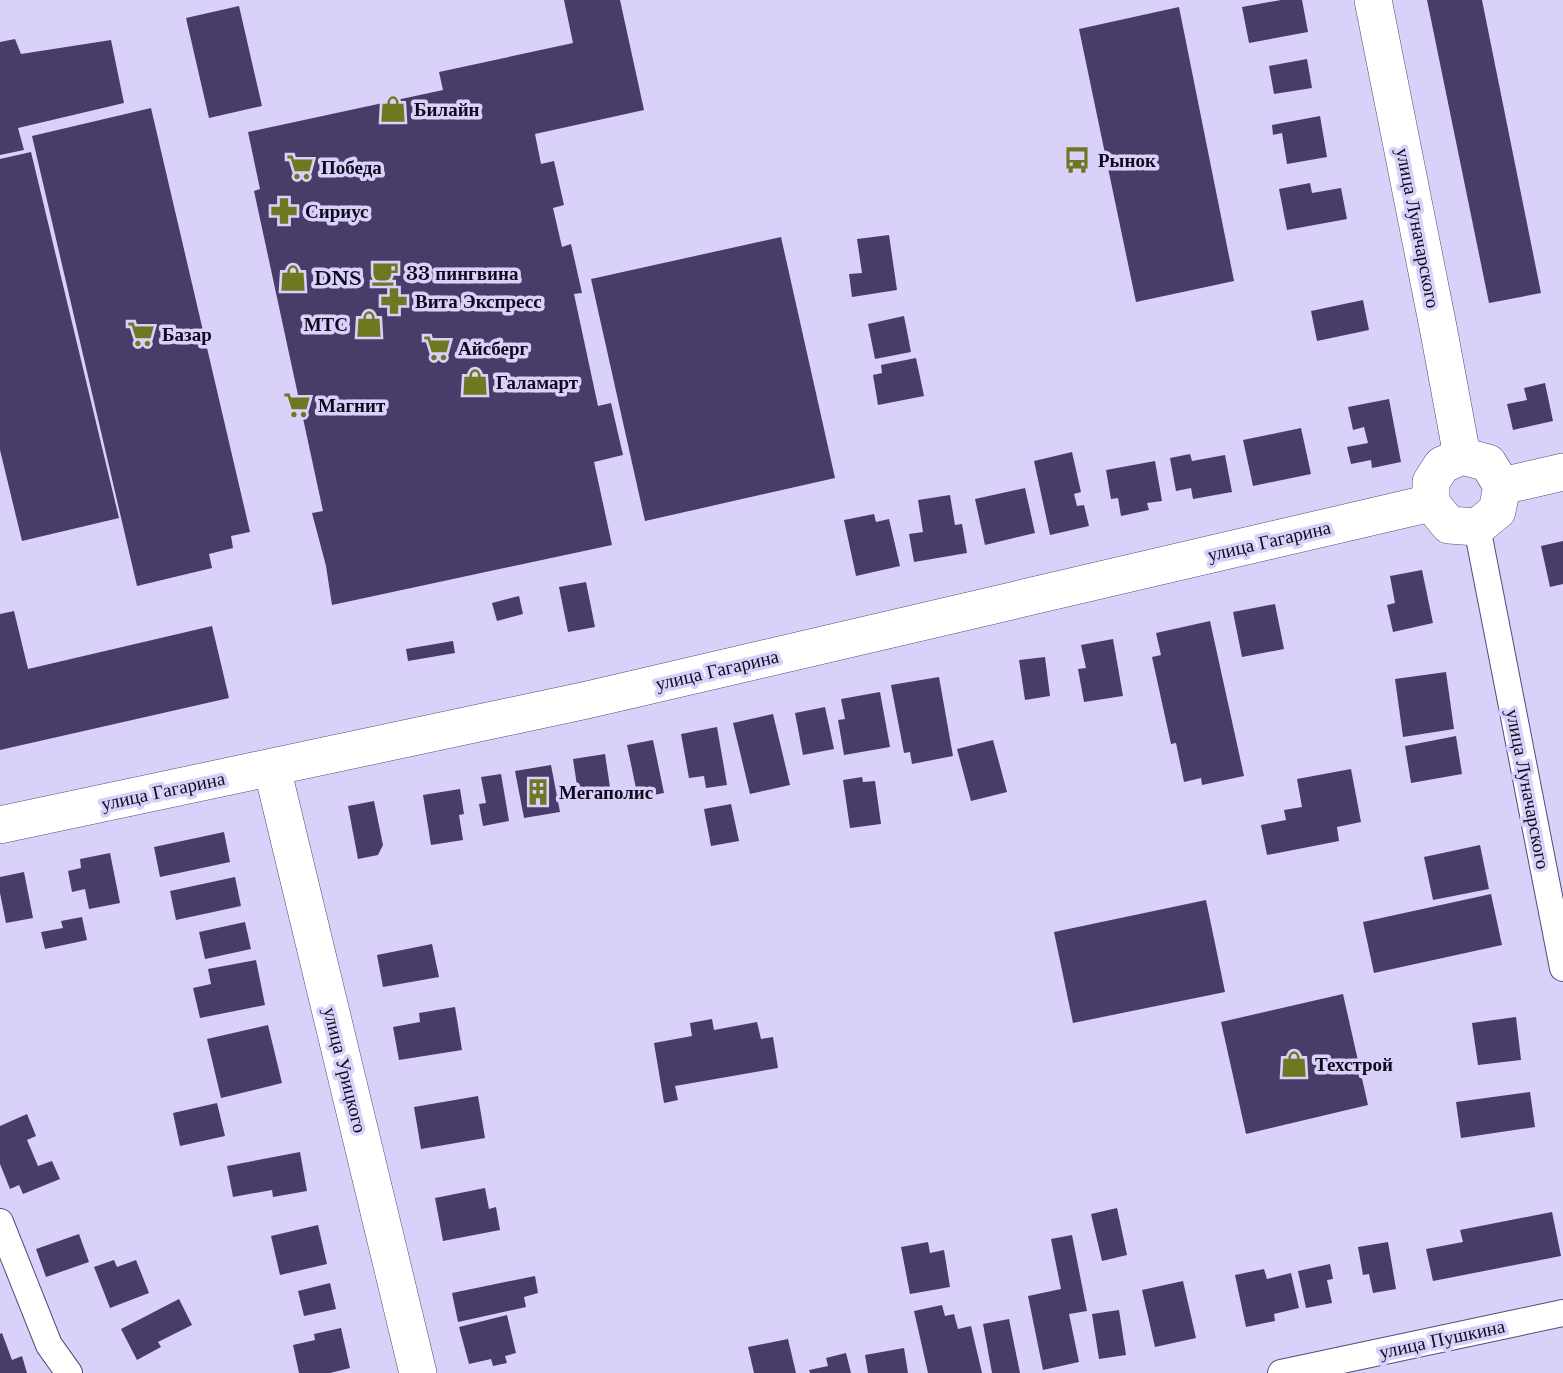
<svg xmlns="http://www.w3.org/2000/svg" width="1563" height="1373" font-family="'Libre Baskerville',serif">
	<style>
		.building { fill: #483d68 }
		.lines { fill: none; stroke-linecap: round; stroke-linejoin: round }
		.street-casing { stroke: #554a76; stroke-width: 28 }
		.secondary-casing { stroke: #554a76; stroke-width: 38 }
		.street { stroke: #fff; stroke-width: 26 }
		.secondary { stroke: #fff; stroke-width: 37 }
		.labels { text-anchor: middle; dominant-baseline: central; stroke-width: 7; stroke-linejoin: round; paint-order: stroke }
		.poi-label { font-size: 19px; font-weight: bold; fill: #0e0a1b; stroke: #dad1fb; text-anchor: start }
		.street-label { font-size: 19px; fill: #0e0a1b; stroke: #dad1fb }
	</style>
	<rect width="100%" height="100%" fill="#dad1fb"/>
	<!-- building -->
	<g class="building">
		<path d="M564,0H620L644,110L535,134L541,164L554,161L564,205L553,208L562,247L571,244L582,293L574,294L598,406L611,403L623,455L594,462L612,545L332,605L326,566L312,513L323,511L254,191L260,189L248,132L443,90L439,72L573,43Z"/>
		<path d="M1281,0H1302L1308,32L1249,43L1242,7Z"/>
		<path d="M1427,0H1482L1541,293L1489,303Z"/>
		<path d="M239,6L262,106L209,118L186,18Z"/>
		<path d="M1179,7L1234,281L1136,302L1079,29Z"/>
		<path d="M15,39L21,54L111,40L124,103L18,128L24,150L0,155V42Z"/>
		<path d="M1307,59L1312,88L1274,94L1269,66Z"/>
		<path d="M151,108L250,532L231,536L233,548L209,554L212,568L137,586L32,136Z"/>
		<path d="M1320,116L1327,157L1287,164L1282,133L1273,135L1272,125Z"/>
		<path d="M31,152L119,518L22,541L0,450V159Z"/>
		<path d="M1310,183L1312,193L1341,188L1347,219L1287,230L1279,189Z"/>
		<path d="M889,235L897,290L852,297L849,274L862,273L857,239Z"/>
		<path d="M781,237L835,478L645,521L591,279Z"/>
		<path d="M1363,300L1369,330L1317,341L1311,311Z"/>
		<path d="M904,316L911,352L875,359L868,324Z"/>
		<path d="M916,358L924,396L878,405L873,375L882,373L881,365Z"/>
		<path d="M1545,383L1553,421L1513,430L1507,404L1527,400L1524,388Z"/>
		<path d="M1389,399L1401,462L1372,468L1371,460L1351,464L1347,447L1368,443L1364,427L1353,430L1348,407Z"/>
		<path d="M1301,428L1311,474L1253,486L1243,440Z"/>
		<path d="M1072,452L1081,492L1074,494L1077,506L1084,505L1089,526L1050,535L1034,461Z"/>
		<path d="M1190,454L1192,461L1225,455L1232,492L1193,499L1191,488L1176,491L1170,458Z"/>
		<path d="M1155,461L1162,501L1147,503L1149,510L1121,516L1118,498L1111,499L1106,470Z"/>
		<path d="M1025,488L1035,533L985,545L975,499Z"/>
		<path d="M950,495L955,525L962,524L967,553L914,562L909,534L923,532L918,500Z"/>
		<path d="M874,514L876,522L889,519L900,566L856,576L844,520Z"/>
		<path d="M1563,541V584L1550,587L1541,546Z"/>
		<path d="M1422,570L1433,623L1393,632L1387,605L1395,603L1390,576Z"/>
		<path d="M586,582L595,627L568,632L559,587Z"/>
		<path d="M519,596L523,614L497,621L492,603Z"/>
		<path d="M1275,604L1284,649L1242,657L1233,612Z"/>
		<path d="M14,611L28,669L212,626L229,698L0,750V614Z"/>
		<path d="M1210,621L1244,776L1202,785L1201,778L1184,782L1176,743L1171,744L1152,657L1161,655L1156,633Z"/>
		<path d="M1113,639L1123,696L1084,702L1078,669L1086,668L1081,645Z"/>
		<path d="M453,641L455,653L408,661L406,649Z"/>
		<path d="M1045,657L1050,696L1025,700L1019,660Z"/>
		<path d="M1446,672L1454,729L1403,737L1395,679Z"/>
		<path d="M939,677L953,756L912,764L910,752L904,753L891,685Z"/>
		<path d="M880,692L890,747L844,755L838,720L845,719L841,699Z"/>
		<path d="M825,707L834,749L803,755L795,713Z"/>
		<path d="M773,714L790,785L750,794L733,723Z"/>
		<path d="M717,727L727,785L706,788L704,776L689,778L681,734Z"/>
		<path d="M1456,736L1462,774L1411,783L1405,746Z"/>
		<path d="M653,740L664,793L638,798L627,745Z"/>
		<path d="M993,740L1007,792L971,801L957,749Z"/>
		<path d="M605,754L611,794L579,799L573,759Z"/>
		<path d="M551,765L560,812L524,818L515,771Z"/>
		<path d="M1351,769L1361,822L1337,827L1339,841L1267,855L1261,825L1286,820L1284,810L1302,807L1297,779Z"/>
		<path d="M501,774L509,821L483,826L479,804L486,803L481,777Z"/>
		<path d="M862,777L863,782L875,781L881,824L850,828L843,780Z"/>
		<path d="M460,789L464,814L459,815L463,840L431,845L423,795Z"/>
		<path d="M374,801L383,845L378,855L358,859L348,806Z"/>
		<path d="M731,804L739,841L711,846L704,809Z"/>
		<path d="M224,832L230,862L160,877L154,847Z"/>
		<path d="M1480,845L1489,889L1433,900L1424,857Z"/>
		<path d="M110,853L120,903L89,909L85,889L72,892L68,871L81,868L80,859Z"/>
		<path d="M24,872L33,918L6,923L0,893V877Z"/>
		<path d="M235,877L241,906L176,920L170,891Z"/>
		<path d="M1491,894L1502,945L1374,973L1363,922Z"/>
		<path d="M1206,900L1225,992L1073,1023L1054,932Z"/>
		<path d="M82,917L87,940L45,949L41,932L63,928L61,921Z"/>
		<path d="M245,922L251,949L205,959L199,932Z"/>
		<path d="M432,944L439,977L383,987L377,955Z"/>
		<path d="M256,960L265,1005L200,1018L193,988L211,984L208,969Z"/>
		<path d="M1343,994L1368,1105L1246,1134L1221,1022Z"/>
		<path d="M455,1007L462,1050L399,1060L393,1027L420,1022L419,1013Z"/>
		<path d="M1516,1017L1521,1060L1478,1065L1472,1023Z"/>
		<path d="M712,1019L714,1030L757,1022L761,1039L773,1037L778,1068L675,1086L678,1100L664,1103L654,1043L692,1036L690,1023Z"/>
		<path d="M268,1025L282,1083L221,1098L207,1039Z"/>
		<path d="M1530,1092L1535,1127L1461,1138L1456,1102Z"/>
		<path d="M478,1096L485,1138L421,1149L414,1107Z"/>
		<path d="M217,1103L225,1136L180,1146L173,1113Z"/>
		<path d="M27,1114L36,1136L27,1140L38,1166L52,1161L60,1179L23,1194L19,1185L10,1189L0,1164V1126Z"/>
		<path d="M300,1152L307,1191L273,1197L272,1190L233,1197L227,1166Z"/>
		<path d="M485,1188L489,1209L496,1207L500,1230L443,1241L435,1198Z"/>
		<path d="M1117,1208L1127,1255L1102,1261L1091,1214Z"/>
		<path d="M1552,1212L1561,1256L1433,1281L1426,1249L1463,1242L1460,1230Z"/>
		<path d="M318,1225L327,1264L280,1275L271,1236Z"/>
		<path d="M79,1234L89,1262L46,1277L36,1249Z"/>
		<path d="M1072,1235L1087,1311L1069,1314L1079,1362L1043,1370L1028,1296L1061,1289L1051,1239Z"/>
		<path d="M928,1242L930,1253L944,1250L950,1287L910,1294L901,1247Z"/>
		<path d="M1388,1242L1396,1289L1373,1293L1369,1274L1363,1275L1358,1247Z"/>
		<path d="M114,1260L117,1267L136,1260L149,1293L110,1308L94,1267Z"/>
		<path d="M1330,1264L1333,1279L1327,1280L1332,1303L1306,1308L1298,1271Z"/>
		<path d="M1264,1269L1267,1279L1291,1273L1299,1308L1274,1314L1275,1321L1246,1327L1235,1275Z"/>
		<path d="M535,1276L538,1293L524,1297L526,1307L458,1322L452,1293Z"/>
		<path d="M1183,1281L1196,1338L1155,1347L1142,1290Z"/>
		<path d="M330,1283L336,1309L304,1316L298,1291Z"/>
		<path d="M179,1299L192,1325L158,1342L161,1347L137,1360L121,1329Z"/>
		<path d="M942,1305L945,1316L954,1314L958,1329L971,1326L982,1373H928L914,1311Z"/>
		<path d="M1119,1310L1126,1355L1099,1359L1092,1314Z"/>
		<path d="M507,1315L516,1353L505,1356L507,1363L493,1366L491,1359L469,1364L459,1327Z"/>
		<path d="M1009,1319L1020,1373H992L983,1324Z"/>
		<path d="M341,1328L350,1368L330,1373H299L293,1345L315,1340L314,1334Z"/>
		<path d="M2,1333L12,1360L22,1356L27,1373H0V1334Z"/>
		<path d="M788,1339L796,1373H754L748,1347Z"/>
		<path d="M904,1348L908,1373H868L865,1355Z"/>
		<path d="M846,1353L851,1373H810L809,1370L828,1366L826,1358Z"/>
	</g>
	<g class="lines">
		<defs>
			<g id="street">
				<path d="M1477,527L1563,968"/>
				<path d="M0,1222L49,1345L69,1373"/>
				<path d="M1281,1373L1563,1313"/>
			</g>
			<g id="secondary">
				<path d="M1373,0L1439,332L1462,456"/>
				<path d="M1462,456L1488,463L1502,486L1497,511L1477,527L1449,525L1431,503V482L1442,465Z"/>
				<path d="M1502,486L1563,472"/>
				<path d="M272,768L418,1373"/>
				<path d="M0,825L587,700L1431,503"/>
			</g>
		</defs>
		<!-- street casing -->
		<use href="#street" class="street-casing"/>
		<!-- secondary casing -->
		<use href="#secondary" class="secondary-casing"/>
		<!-- street -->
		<use href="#street" class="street"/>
		<!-- secondary -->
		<use href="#secondary" class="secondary"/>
	</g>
	<!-- icons -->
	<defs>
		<symbol id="shop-bare" viewBox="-9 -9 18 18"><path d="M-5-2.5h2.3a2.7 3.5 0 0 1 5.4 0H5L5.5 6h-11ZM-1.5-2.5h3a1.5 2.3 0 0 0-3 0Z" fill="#707721" stroke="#dad1fb" stroke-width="2.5" paint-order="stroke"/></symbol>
		<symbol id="bus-bare" viewBox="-9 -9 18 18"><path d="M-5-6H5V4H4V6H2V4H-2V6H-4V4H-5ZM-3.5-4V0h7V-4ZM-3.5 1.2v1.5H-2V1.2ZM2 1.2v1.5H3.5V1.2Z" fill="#707721" stroke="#dad1fb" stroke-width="2.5" paint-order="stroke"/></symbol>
		<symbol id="supermarket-bare" viewBox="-9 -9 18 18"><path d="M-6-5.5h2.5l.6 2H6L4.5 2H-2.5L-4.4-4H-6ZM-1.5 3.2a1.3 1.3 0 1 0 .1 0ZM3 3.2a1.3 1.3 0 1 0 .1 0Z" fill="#707721" stroke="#dad1fb" stroke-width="2.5" paint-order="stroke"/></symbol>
		<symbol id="pharmacy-bare" viewBox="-9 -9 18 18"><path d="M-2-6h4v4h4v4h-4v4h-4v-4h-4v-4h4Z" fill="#707721" stroke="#dad1fb" stroke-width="2.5" paint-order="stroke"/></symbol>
		<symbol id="cafe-bare" viewBox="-9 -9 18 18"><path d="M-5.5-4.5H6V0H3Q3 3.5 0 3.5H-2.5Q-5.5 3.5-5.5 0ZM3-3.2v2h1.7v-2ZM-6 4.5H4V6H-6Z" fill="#707721" stroke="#dad1fb" stroke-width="2.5" paint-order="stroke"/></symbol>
		<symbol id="building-bare" viewBox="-9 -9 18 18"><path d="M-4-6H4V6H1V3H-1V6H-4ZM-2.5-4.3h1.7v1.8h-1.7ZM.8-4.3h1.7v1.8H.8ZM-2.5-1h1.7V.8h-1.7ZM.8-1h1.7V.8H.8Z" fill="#707721" stroke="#dad1fb" stroke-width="2.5" paint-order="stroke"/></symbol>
	</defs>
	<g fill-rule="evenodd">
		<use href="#shop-bare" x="374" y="90" width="38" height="38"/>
		<use href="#bus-bare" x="1058" y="141" width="38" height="38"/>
		<use href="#supermarket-bare" x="281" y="148" width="38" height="38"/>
		<use href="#pharmacy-bare" x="265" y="192" width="38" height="38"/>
		<use href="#cafe-bare" x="366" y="254" width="38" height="38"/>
		<use href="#shop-bare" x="274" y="259" width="38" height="38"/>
		<use href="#pharmacy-bare" x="375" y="282" width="38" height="38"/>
		<use href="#shop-bare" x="350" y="305" width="38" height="38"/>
		<use href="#supermarket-bare" x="122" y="315" width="38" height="38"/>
		<use href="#supermarket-bare" x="418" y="329" width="38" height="38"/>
		<use href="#shop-bare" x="456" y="363" width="38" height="38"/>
		<use href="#supermarket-bare" x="278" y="386" width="38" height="38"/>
		<use href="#building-bare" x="519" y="773" width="38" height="38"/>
		<use href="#shop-bare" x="1275" y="1045" width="38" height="38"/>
	</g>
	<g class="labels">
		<!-- poi labels -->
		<g class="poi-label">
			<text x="414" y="109">Билайн</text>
			<text x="1098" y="160">Рынок</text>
			<text x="321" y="167">Победа</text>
			<text x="305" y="211">Сириус</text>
			<text x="406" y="273">33 пингвина</text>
			<text x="314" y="278">DNS</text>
			<text x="415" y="301">Вита Экспресс</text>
			<text x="348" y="324" text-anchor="end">МТС</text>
			<text x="162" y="334">Базар</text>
			<text x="458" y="348">Айсберг</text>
			<text x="496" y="382">Галамарт</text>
			<text x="318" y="405">Магнит</text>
			<text x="559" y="792">Мегаполис</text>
			<text x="1315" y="1064">Техстрой</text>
		</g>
		<!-- street labels -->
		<g class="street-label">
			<text transform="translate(1418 228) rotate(79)">улица Луначарского</text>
			<text transform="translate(1269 541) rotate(-13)">улица Гагарина</text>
			<text transform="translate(717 670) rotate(-13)">улица Гагарина</text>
			<text transform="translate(1528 789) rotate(79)">улица Луначарского</text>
			<text transform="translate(163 791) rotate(-12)">улица Гагарина</text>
			<text transform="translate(345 1070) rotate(76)">улица Урицкого</text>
			<text transform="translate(1442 1339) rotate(-12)">улица Пушкина</text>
		</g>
	</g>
</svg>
